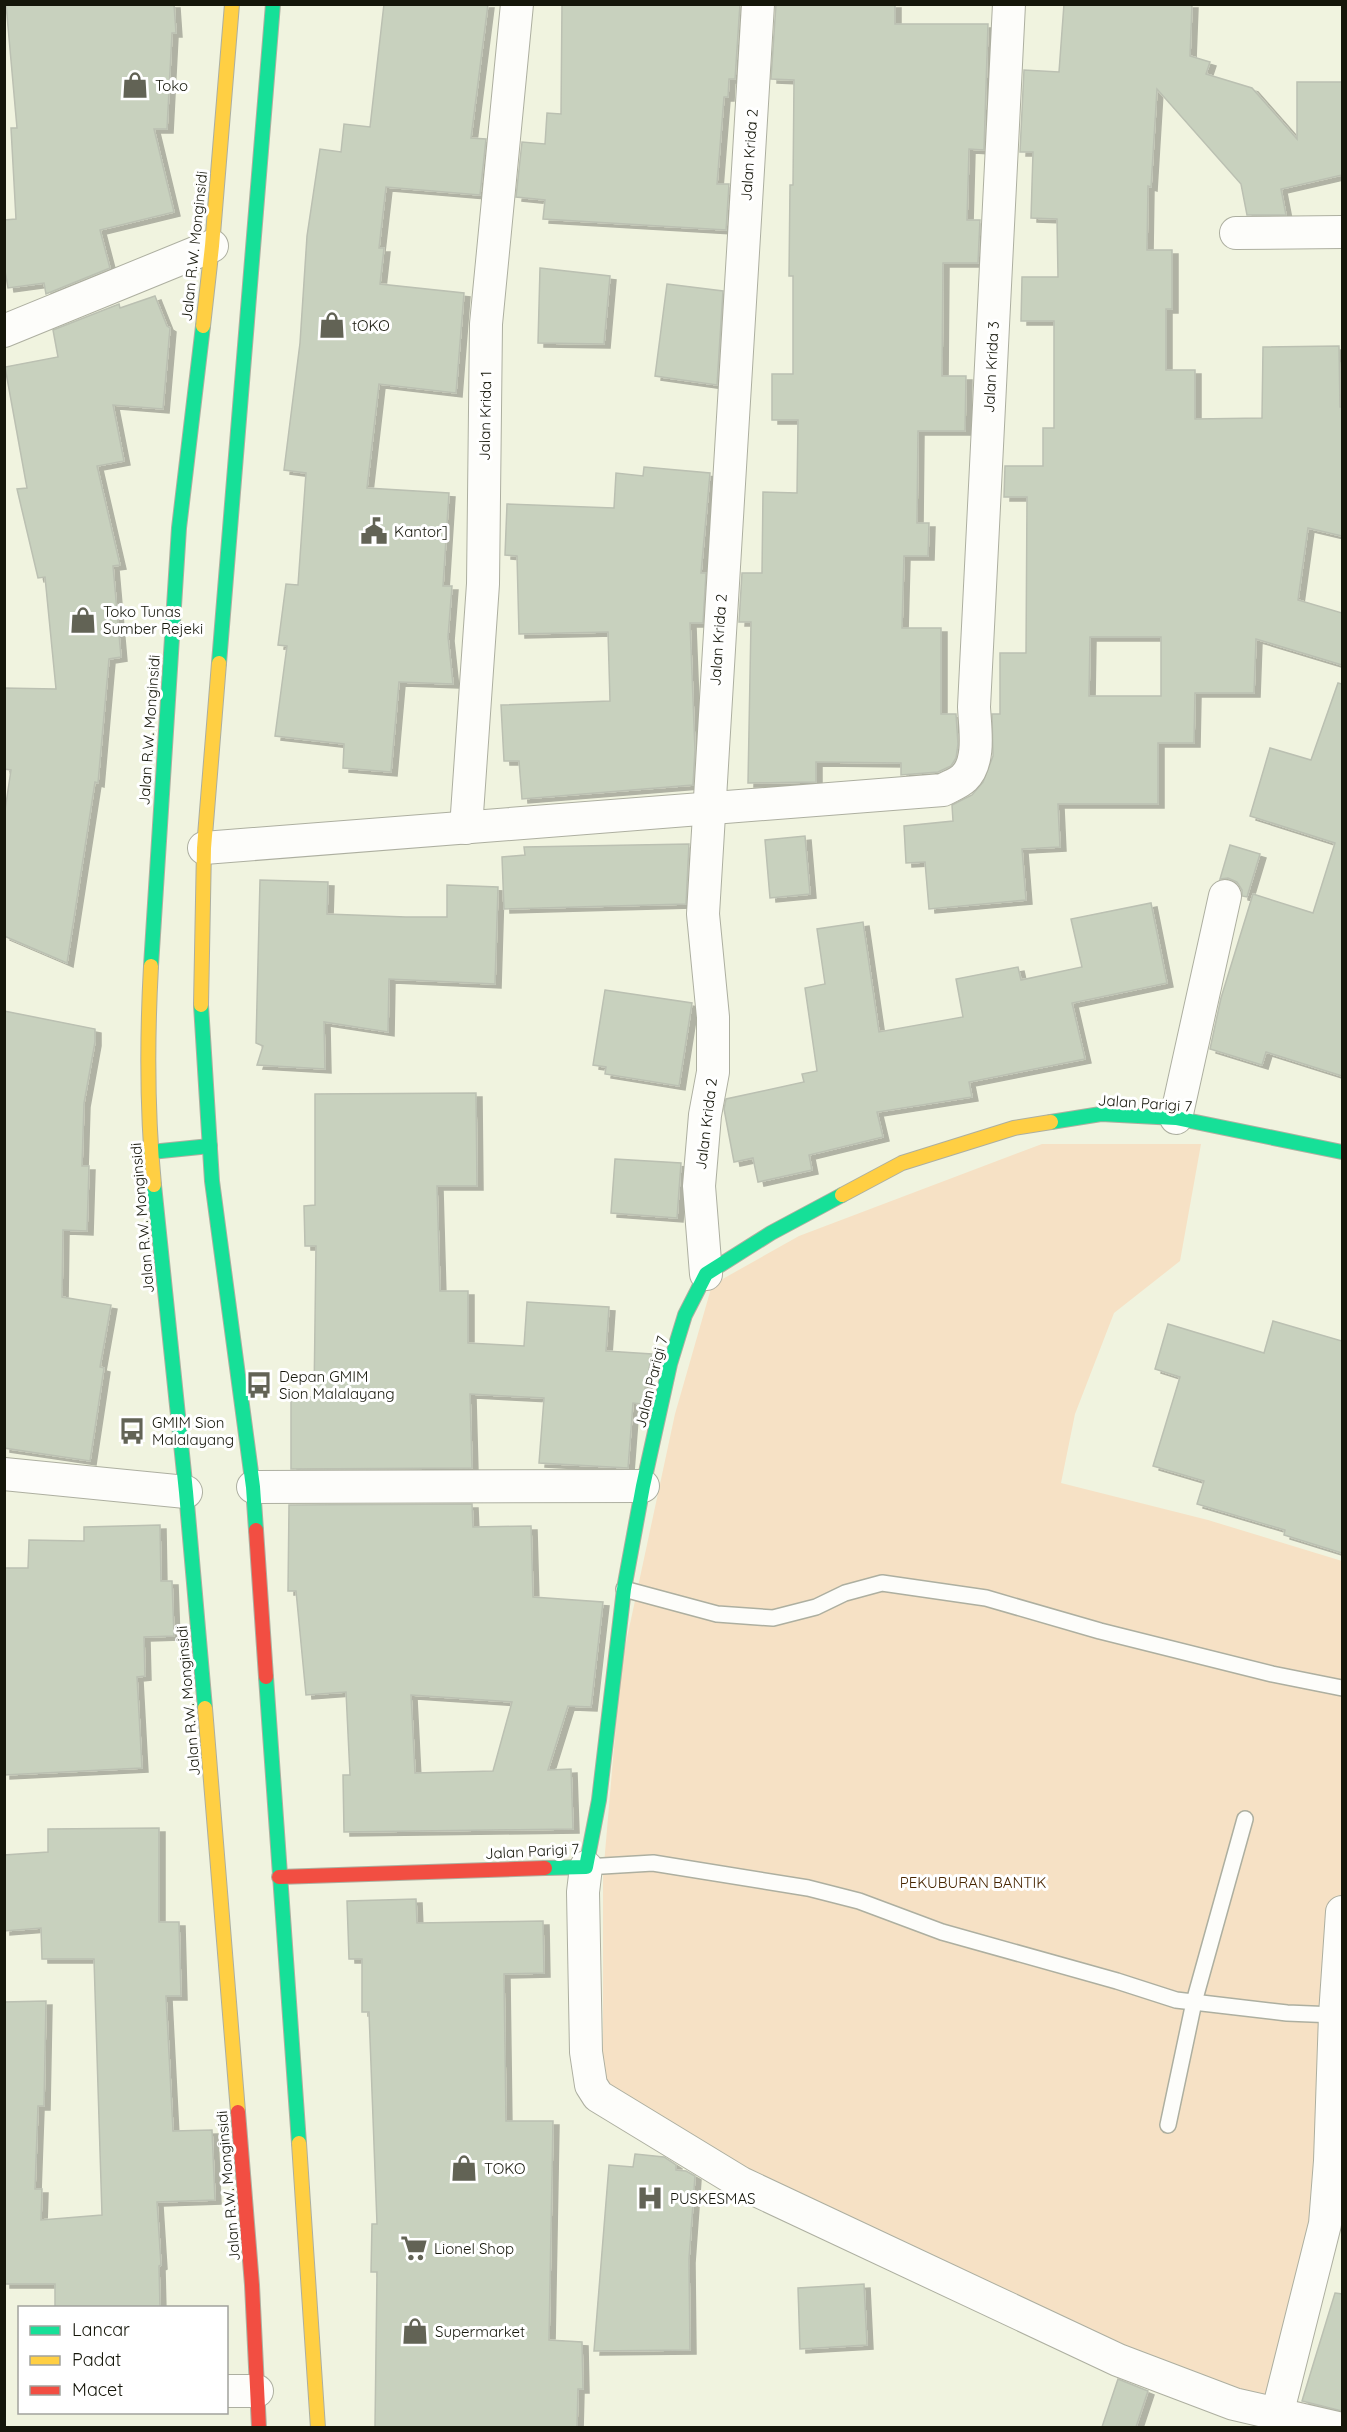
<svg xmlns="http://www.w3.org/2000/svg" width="1347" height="2432" font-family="Quicksand,sans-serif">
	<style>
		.green { fill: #f6e1c5 }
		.building { fill: #c8d1be; stroke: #bbc0b2; stroke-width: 1.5; fill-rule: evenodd; filter: url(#shadow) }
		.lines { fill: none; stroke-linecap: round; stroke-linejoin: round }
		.lane-casing { stroke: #adafa0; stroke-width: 18 }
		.street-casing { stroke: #adafa0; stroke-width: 34 }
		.fast-casing { stroke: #adafa0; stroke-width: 16 }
		.slow-casing { stroke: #adafa0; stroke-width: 16 }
		.jam-casing { stroke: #adafa0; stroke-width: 16 }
		.lane { stroke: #fdfdfa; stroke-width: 15 }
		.street { stroke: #fdfdfa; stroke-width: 32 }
		.fast { stroke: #16e098; stroke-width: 14 }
		.slow { stroke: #ffcf43; stroke-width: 14 }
		.jam { stroke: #f24e42; stroke-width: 14 }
		.labels { text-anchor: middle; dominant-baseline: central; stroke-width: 6; stroke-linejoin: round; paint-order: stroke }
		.poi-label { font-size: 15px; fill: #15160a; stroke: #fff; text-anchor: start }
		.street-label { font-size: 15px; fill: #15160a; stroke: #fff }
		.park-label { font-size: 15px; fill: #472500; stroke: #fff }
	</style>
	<defs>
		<filter id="shadow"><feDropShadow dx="6" dy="4" stdDeviation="0" flood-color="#0004"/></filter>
	</defs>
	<rect width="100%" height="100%" fill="#f0f3df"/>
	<!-- green -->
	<path class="green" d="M1042,1144H1201L1180,1261L1114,1313L1075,1414L1061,1483L1208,1520L1342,1561V1988L1328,2155L1272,2407L1191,2380L644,2120L603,2078V1876L621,1666L675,1414L712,1285L799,1236Z"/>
	<!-- building -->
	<g class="building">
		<path d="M6,4H174L176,33H172L167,129H154L174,212L100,230L110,268L46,294L44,283L8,288L4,265V220L16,219L11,128H17Z"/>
		<path d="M384,4H488L471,138L486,139L480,195L386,187L379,248H384L380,284L464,293L456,393L379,384L367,488L449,493L443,586H452L448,637L453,684L399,682L391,772L343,768L344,744L275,736L287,646L278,645L286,584L298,585L306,473L284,470L300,343L307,236L320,149L341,152L344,124L370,127Z"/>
		<path d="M562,4H740L735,79H729L728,97H724L717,184H729L726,230L543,219L545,200L516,197L522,142L545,144L547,113L561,114Z"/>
		<path d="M776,4H895V24H988L984,150L969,149L967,220H980L978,263H943L942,376H966L965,431H918L917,523H929L928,556H904L902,628H941V714H956L958,744L956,758L951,766L938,772L901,775V763L816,762V782L748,783L751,622H739L742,573H762L763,492L797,493L798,420H772V374H793V276H789L790,185H793L794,80L771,79Z"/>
		<path d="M1064,4H1192L1190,56L1210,62L1206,74L1252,88L1297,139V82H1342V175L1281,189L1286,215H1247L1241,184L1157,89L1151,187L1148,186L1147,250H1172V309H1166V370H1195V419L1262,418L1263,347L1339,346L1340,407H1342V536L1308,528L1298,600L1342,613V665L1256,639L1254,693H1195L1194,743H1158V804H1058L1060,847L1022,849L1026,900L929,909L925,862L906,863L904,826L953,821L952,805L972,795L983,782L993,756L992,714H1000V653H1026L1027,497H1004L1005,466H1043V428H1054V321H1021L1022,277H1058L1057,219L1031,218L1033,152H1020L1024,70L1059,72ZM1090,637H1161V696H1089Z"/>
		<path d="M540,268L610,276L604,344L538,343Z"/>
		<path d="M667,284L723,291L717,385L655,376Z"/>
		<path d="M155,296L167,326L170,328L163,409L113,405L124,461L97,466L120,565L113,566L121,657L109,659L98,783L95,782L67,963L4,936V817L11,770L4,769V688L56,689L45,577L38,578L17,489L27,488L5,367L58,357L53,330L119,304L120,308Z"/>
		<path d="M644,467L710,473L701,573H706L703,623H690L695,750L693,785L522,799L519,761H504L501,705L610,701L608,632L519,634L517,556L505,555L507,504L614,508L616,473L643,476Z"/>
		<path d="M1338,683L1342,684V1076L1266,1052L1262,1065L1210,1049L1221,998L1253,894L1313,913L1335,843L1250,816L1270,748L1311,760Z"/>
		<path d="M805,836L810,894L770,898L765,840Z"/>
		<path d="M689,844L686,904L504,909L502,857L525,855L524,847Z"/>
		<path d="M1230,845L1260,854L1247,897L1242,896V890L1237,882L1228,878L1220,879Z"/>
		<path d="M260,880L328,882L327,914L406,917H447V885L498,887L495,984L389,979L388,1032L324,1022L325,1069L257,1065L263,1046L256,1043Z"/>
		<path d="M1151,903L1167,983L1072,1003L1085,1059L969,1082L972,1097L877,1112L883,1137L809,1155L812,1170L758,1182L753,1158L734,1162L724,1109L726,1099L804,1082L802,1074L817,1071L805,988L825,984L817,929L863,922L879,1032L963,1017L956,979L1018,967L1021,980L1082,967L1071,919Z"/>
		<path d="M605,990L692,1003L679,1086L605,1074L606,1067L593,1065Z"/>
		<path d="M4,1011L95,1029V1042L84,1103L82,1166H89L87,1231L63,1230L62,1297L111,1305L100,1367L104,1368L90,1461L4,1448Z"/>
		<path d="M476,1093L477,1186H437L440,1291H468V1343L524,1346L527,1302L609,1307L606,1351L652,1354L642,1404L633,1403L628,1468L539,1463L544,1398L470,1394L472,1468L291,1469V1397H314L316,1246H305L304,1206L315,1205V1094Z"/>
		<path d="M615,1159L681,1163L677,1218L611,1213Z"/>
		<path d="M1273,1321L1342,1341V1553L1284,1535L1285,1530L1197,1504L1204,1481L1153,1466L1180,1377L1155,1369L1168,1324L1264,1353Z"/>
		<path d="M472,1504L473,1527L531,1526L533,1597L603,1602L591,1707L568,1706L548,1770L571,1769L573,1829L344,1832L343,1775H350L346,1692L306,1695L296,1591H288L289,1505ZM411,1695L512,1702L493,1771L415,1773Z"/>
		<path d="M160,1525L161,1581H172L174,1636L144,1637L145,1676L137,1677L142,1768L4,1775V1568H28L29,1540L84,1541V1527Z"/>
		<path d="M159,1828V1922H179L181,1996H166L173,2131L212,2130L215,2200L157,2202L161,2265L159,2266L160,2307H55V2284H4V2002L46,2001L44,2106H38L35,2189H42L41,2220L102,2215L94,1959H42L41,1928L4,1931V1855L48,1852V1829Z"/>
		<path d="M416,1899L417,1923L543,1921L544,1973L504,1974L506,2121H553L549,2340L582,2342L583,2389H578L577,2427H375L377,2272H371L372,2224H377L369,2012H362V1959H349L347,1901Z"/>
		<path d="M635,2154L664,2157L676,2165V2170L686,2171L695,2176L689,2259L690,2350L594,2351L609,2165L633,2167Z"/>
		<path d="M864,2284L867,2345L800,2349L798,2288Z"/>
		<path d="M1335,2293L1342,2294V2411L1302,2401Z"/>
		<path d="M1118,2379L1148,2391L1136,2427H1102Z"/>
	</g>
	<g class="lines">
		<defs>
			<g id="lane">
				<path d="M624,1589L717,1614L773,1618L816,1607L845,1593L882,1583L986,1598L1100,1631L1272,1674L1342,1688"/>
				<path d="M586,1867L653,1863L808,1888L859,1901L942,1932L1117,1981L1176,2000L1287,2013L1335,2015"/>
				<path d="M1168,2125L1194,2002L1245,1819"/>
			</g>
			<g id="street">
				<path d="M1236,233L1342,232"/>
				<path d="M4,331L212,246"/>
				<path d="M466,828L483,584L486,324L517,4"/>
				<path d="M204,848L943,790C950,786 959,783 964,778C981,762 975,728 974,707L1009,4"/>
				<path d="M1176,1118L1225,896"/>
				<path d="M706,1274L699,1186L705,1115L713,1072V1017L703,914L758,4"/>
				<path d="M4,1474L186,1492"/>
				<path d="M253,1487L643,1486"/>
				<path d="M586,1867L583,1892L586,2052L591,2085L598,2096L741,2183L1118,2360L1234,2404L1338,2428"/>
				<path d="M226,2391H257"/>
				<path d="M1277,2415L1325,2224L1330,2161L1335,2015L1342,1912"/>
			</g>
			<g id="fast">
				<path d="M219,663L273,4"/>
				<path d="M151,966L179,528L203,326"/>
				<path d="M201,1005L212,1181L253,1487L256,1530"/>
				<path d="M1051,1122L1101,1114L1176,1118L1342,1152"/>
				<path d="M151,1152L210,1146"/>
				<path d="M154,1185L186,1492L205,1708"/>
				<path d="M266,1677L299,2143"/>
				<path d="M545,1868L586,1867L599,1800L624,1589L643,1486L670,1364L685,1315L706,1274L771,1233L842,1195"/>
			</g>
			<g id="slow">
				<path d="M203,326L212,246L232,4"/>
				<path d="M151,966C147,1039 147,1113 154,1185"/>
				<path d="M201,1005L204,848L219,663"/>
				<path d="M842,1195L902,1163L1014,1128L1051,1122"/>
				<path d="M205,1708L238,2112"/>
				<path d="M299,2143L318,2428"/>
			</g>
			<g id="jam">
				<path d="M256,1530L266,1677"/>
				<path d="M279,1877L545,1868"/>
				<path d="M238,2112L252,2285L259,2428"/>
			</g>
		</defs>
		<!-- lane casing -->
		<use href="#lane" class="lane-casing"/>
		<!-- street casing -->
		<use href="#street" class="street-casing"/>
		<!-- fast casing -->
		<use href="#fast" class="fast-casing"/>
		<!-- slow casing -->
		<use href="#slow" class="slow-casing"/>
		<!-- jam casing -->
		<use href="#jam" class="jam-casing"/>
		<!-- lane -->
		<use href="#lane" class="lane"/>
		<!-- street -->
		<use href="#street" class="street"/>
		<!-- fast -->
		<use href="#fast" class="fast"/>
		<!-- slow -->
		<use href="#slow" class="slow"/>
		<!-- jam -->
		<use href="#jam" class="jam"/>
	</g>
	<!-- icons -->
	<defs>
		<symbol id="shop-bare" viewBox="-9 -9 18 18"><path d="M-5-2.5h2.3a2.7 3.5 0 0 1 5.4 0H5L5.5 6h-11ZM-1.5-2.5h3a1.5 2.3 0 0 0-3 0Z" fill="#626355" stroke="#fff" stroke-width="2.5" paint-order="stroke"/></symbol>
		<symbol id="civic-bare" viewBox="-9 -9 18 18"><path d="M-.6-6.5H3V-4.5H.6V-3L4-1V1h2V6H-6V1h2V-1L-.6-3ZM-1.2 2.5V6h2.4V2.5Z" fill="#626355" stroke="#fff" stroke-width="2.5" paint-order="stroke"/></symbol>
		<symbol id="bus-bare" viewBox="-9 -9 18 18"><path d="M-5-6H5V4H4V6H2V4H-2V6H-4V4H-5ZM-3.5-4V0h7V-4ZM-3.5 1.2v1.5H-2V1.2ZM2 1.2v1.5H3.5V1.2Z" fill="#626355" stroke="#fff" stroke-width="2.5" paint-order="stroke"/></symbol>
		<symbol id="hospital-bare" viewBox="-9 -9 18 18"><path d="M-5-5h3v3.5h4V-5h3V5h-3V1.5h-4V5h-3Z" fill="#626355" stroke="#fff" stroke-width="2.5" paint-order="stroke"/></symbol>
		<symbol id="supermarket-bare" viewBox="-9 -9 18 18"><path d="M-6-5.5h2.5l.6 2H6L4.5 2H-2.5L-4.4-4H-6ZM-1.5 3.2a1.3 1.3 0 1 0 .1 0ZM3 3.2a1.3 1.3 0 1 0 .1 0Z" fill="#626355" stroke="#fff" stroke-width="2.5" paint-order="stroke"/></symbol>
	</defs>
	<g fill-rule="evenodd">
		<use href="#shop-bare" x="116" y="66" width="38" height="38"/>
		<use href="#shop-bare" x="313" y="306" width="38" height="38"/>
		<use href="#civic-bare" x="355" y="512" width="38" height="38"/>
		<use href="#shop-bare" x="64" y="601" width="38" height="38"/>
		<use href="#bus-bare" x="240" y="1366" width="38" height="38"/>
		<use href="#bus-bare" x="113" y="1412" width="38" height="38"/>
		<use href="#shop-bare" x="445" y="2149" width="38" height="38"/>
		<use href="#hospital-bare" x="631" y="2179" width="38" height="38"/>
		<use href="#supermarket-bare" x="395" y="2229" width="38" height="38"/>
		<use href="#shop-bare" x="396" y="2312" width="38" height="38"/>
	</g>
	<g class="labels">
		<!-- poi labels -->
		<g class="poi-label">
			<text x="155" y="85">Toko</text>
			<text x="352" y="325">tOKO</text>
			<text x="394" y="531">Kantor]</text>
			<text x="103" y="611">Toko Tunas<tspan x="103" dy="17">Sumber Rejeki</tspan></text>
			<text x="279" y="1376">Depan GMIM<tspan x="279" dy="17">Sion Malalayang</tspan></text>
			<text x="152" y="1422">GMIM Sion<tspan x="152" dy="17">Malalayang</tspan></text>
			<text x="484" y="2168">TOKO</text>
			<text x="670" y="2198">PUSKESMAS</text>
			<text x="434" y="2248">Lionel Shop</text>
			<text x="435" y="2331">Supermarket</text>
		</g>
		<!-- street labels -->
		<g class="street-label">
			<text transform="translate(749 155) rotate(-86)">Jalan Krida 2</text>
			<text transform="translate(194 246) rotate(-84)">Jalan R.W. Monginsidi</text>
			<text transform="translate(991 367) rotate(-87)">Jalan Krida 3</text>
			<text transform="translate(485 416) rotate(-89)">Jalan Krida 1</text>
			<text transform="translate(718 640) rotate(-86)">Jalan Krida 2</text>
			<text transform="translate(149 730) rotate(-86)">Jalan R.W. Monginsidi</text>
			<text transform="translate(1145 1103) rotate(4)">Jalan Parigi 7</text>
			<text transform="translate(706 1124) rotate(-83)">Jalan Krida 2</text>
			<text transform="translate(142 1218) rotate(-95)">Jalan R.W. Monginsidi</text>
			<text transform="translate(651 1382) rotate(-76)">Jalan Parigi 7</text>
			<text transform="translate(188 1701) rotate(-95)">Jalan R.W. Monginsidi</text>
			<text transform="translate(532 1851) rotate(-3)">Jalan Parigi 7</text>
			<text transform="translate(228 2186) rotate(-95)">Jalan R.W. Monginsidi</text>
		</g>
		<!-- park labels -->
		<g class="park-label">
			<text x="973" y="1882">PEKUBURAN BANTIK</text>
		</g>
	</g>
	<!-- border -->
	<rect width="1347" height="2432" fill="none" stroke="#15160a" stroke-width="12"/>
	<!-- legend -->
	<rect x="18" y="2306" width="210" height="108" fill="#ffffff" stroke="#a1a29d" stroke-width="1.5"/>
	<rect x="30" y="2326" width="30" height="9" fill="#16e098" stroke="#a1a29d" stroke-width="1.5"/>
	<text x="72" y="2336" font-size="18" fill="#15160a">Lancar</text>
	<rect x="30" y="2356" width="30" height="9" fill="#ffcf43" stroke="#a1a29d" stroke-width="1.5"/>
	<text x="72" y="2366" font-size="18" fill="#15160a">Padat</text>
	<rect x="30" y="2386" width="30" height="9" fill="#f24e42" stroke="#a1a29d" stroke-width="1.5"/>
	<text x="72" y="2396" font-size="18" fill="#15160a">Macet</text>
</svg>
